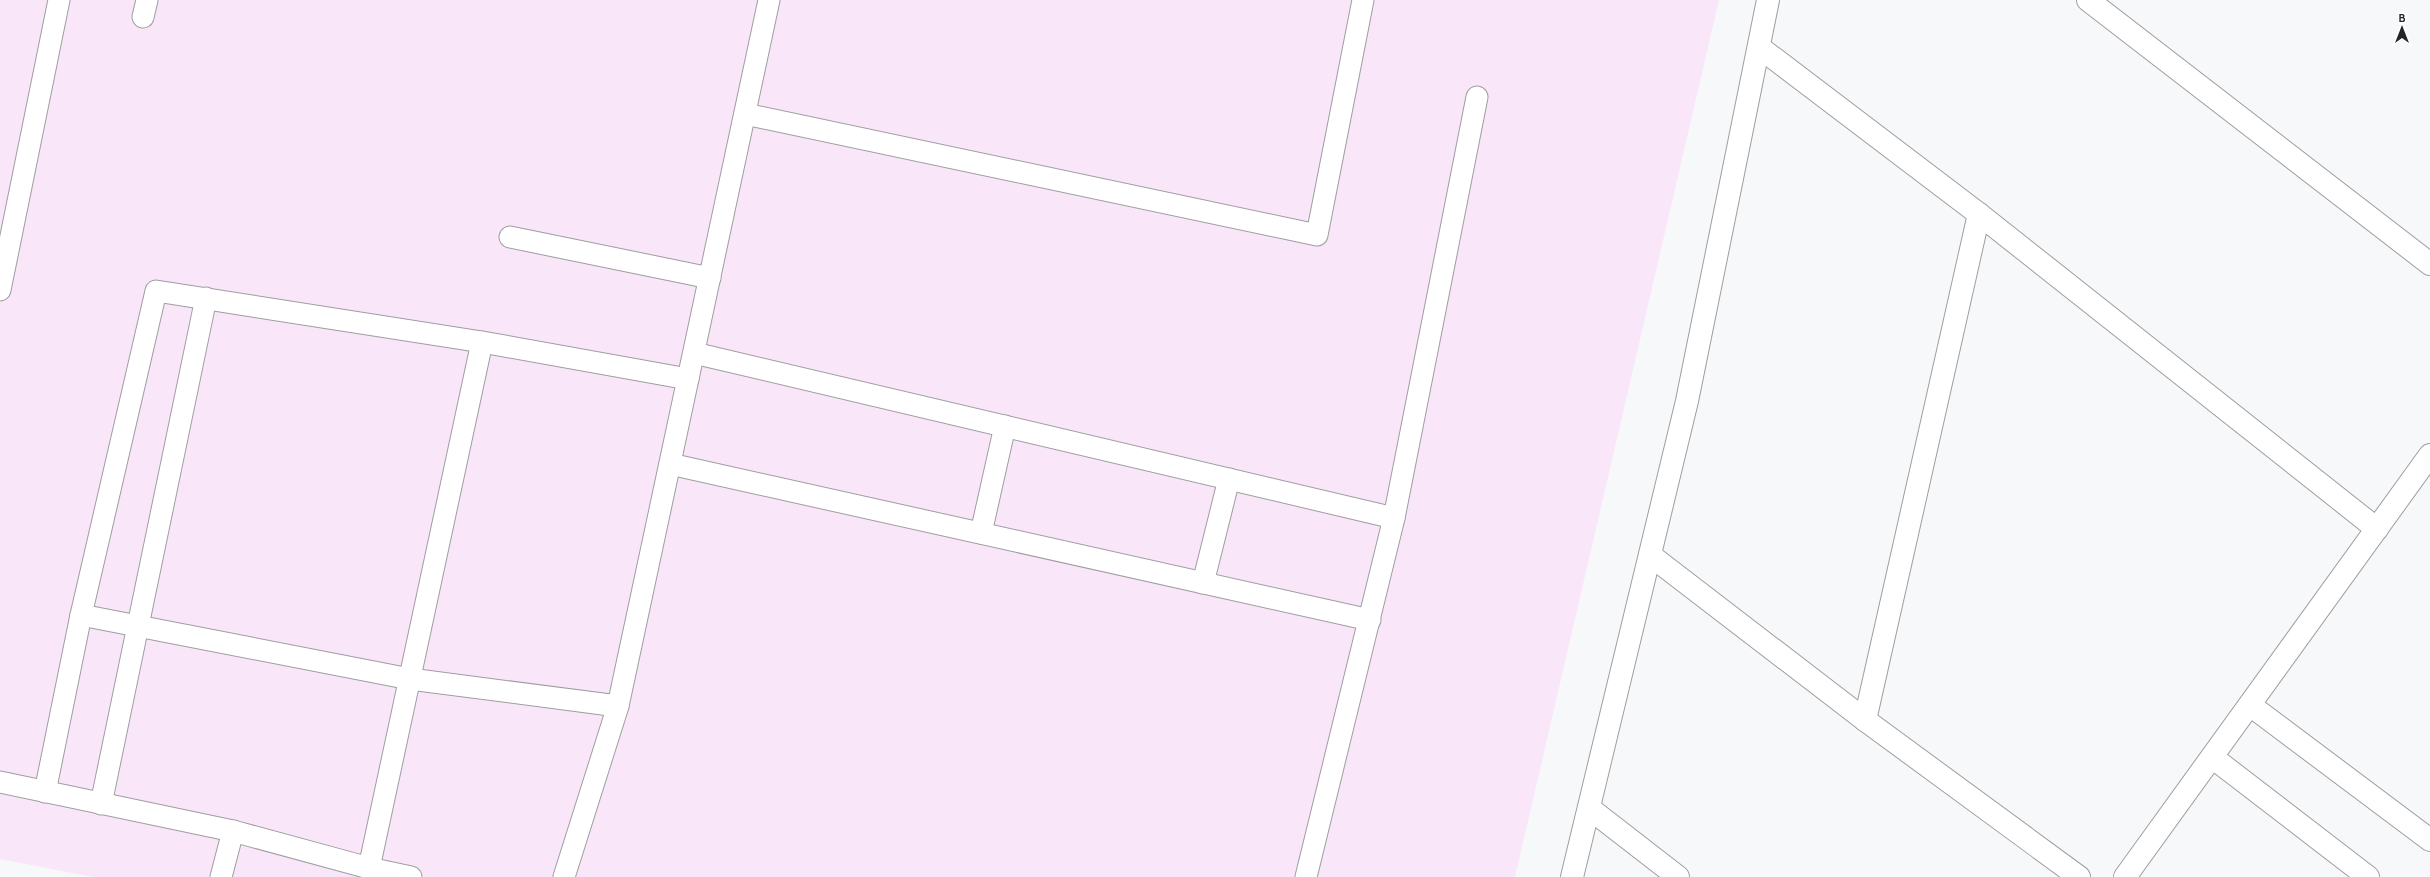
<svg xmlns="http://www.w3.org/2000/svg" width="2430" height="877" font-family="Cabin,sans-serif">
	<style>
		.education { fill: #f9e7f9 }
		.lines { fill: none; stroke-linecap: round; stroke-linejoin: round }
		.lane-casing { stroke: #9e9ea0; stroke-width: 23 }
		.street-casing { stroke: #9e9ea0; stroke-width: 24 }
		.lane { stroke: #fff; stroke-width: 21 }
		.street { stroke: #fff; stroke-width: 22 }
	</style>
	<rect width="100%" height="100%" fill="#f7f8fa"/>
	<!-- education -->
	<path class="education" d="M0,0H1719L1515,877H93L0,859Z"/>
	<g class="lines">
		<defs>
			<g id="lane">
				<path d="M143,17L147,0"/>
				<path d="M745,114L1317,235L1363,0"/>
				<path d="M510,237L710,278"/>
				<path d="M0,290L59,0"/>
				<path d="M694,353L1394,518"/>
				<path d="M670,464L1370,620"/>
				<path d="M981,533L1005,426"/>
				<path d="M1203,583L1229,479"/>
				<path d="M81,615L410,679L618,706"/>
				<path d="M0,782L233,831L369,868L411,877"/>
				<path d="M45,792L81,615L156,291L482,342L688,379"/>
				<path d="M101,804L206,298"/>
				<path d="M369,868L482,342"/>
				<path d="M221,877L233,831"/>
				<path d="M564,877L618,706L769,0"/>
				<path d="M1306,877L1394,518L1477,97"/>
			</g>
			<g id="street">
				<path d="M2088,0L2430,264"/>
				<path d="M1759,47L1979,214L2377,529"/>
				<path d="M1650,555L1865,720L2079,877"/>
				<path d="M2250,705L2430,840"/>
				<path d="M1865,720L1979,214"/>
				<path d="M2212,757L2368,877"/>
				<path d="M1589,808L1678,877"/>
				<path d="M1572,877L1687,401L1768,0"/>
				<path d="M2125,877L2430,455"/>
			</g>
		</defs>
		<!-- lane casing -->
		<use href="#lane" class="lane-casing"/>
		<!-- street casing -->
		<use href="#street" class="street-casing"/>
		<!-- lane -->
		<use href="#lane" class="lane"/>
		<!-- street -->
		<use href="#street" class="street"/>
	</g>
	<!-- north arrow -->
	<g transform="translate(2402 28)" stroke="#ffffff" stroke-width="3" paint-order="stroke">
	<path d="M0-3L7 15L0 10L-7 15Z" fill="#232424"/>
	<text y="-6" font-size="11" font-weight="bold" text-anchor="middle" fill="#232424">B</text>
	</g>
</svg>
